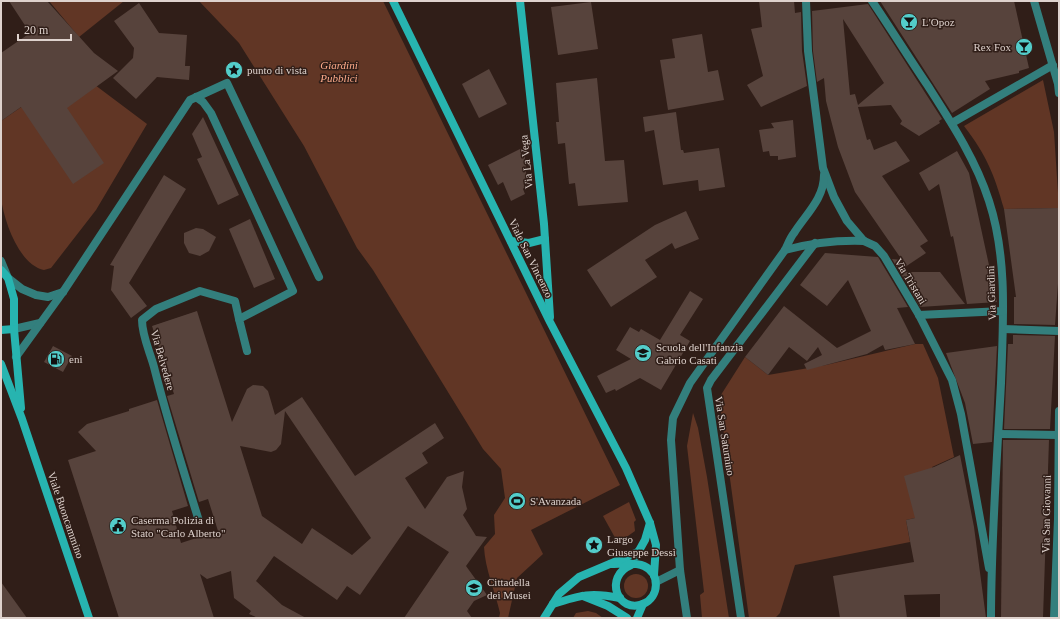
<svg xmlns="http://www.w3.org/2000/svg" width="1060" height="619" font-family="Georgia,serif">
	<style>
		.green { fill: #613625 }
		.building { fill: #57433c; fill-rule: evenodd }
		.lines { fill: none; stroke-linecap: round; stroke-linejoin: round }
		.street { stroke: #337f7d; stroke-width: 8 }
		.secondary { stroke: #27b4b0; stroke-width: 8 }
		.labels { text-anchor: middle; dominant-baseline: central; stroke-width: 3; stroke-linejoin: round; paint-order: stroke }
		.poi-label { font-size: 11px; fill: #ded2cd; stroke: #301e18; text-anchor: start }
		.park-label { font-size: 11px; font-style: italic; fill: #fdaa8a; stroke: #301e18 }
		.street-label { font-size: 11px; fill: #ded2cd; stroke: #301e18 }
	</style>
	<rect width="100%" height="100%" fill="#301e18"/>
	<!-- green -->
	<g class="green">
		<path d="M49,1H124L79,37Z"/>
		<path d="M199,1H383L620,485L531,530L543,554L517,578L508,618H499L500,613C495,591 485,569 484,547L495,534L494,515L505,498L501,469L483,449L373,270L357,248L304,146L239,43Z"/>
		<path d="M75,70L147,124L96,210L51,268L44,270C19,265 4,221 1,198C0,175 1,145 1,121Z"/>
		<path d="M1043,80L1054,132L1059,208L1004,209C994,174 987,156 964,126Z"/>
		<path d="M915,344H923L938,378L954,457L932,467L935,473L915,518L906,520L910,542L795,565L780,613L775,618H749L719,398L745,357L768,375L826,365Z"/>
		<path d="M693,413L698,428L707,477L729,618H702L700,595L704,592L687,446Z"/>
		<path d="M629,502L636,520L634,522L635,531L618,543L603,516Z"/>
		<circle cx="636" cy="586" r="12"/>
		<path d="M588,611L596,613L603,618H573L576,613Z"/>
	</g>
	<!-- building -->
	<g class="building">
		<path d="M9,1H47L94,53L118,71L67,108L104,163L73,184L21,107L1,121V53L30,33Z"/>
		<path d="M759,1H794L795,13L801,12L802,51L807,86L761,107L747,85L763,76L751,29L762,27Z"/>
		<path d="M880,1H1014L1029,68L1019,71V73L985,81L990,89L952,113Z"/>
		<path d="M591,2L598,49L558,55L551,7Z"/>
		<path d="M139,3L159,33L187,35L185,66H190L189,80L157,77L136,99L113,78L133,58L134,48L114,21Z"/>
		<path d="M868,4L942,119L939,121L940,123L919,136L900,124L902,121L891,105L858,107L867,140L870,139L874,150L896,141L910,161L882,176L928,241L920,246L926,253L899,271L892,259L902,260L855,192L838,147L826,101L824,78L817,82L813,51L812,11ZM843,19L884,83L858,105L855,94L850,95Z"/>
		<path d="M702,34L708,72L718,70L724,100L668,110L660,60L675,58L672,39Z"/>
		<path d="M489,69L507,104L479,118L462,84Z"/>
		<path d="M597,78L605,161L624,160L628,202L578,206L575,183L569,184L565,143L558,144L556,122H559L556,83Z"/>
		<path d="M676,112L681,150H683L684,153L719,148L725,187L699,191L698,180L663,185L654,130L645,132L643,117Z"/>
		<path d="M203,117L239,195L218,205L197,159L202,157L192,134Z"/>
		<path d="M793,120L796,157L778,160V156H770L769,151L763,152L759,130L774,128L771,123Z"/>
		<path d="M524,147L527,184L523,189L525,194L511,201L503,182L498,185L488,165Z"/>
		<path d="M957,151L969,173L997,302L967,304L953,236L951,237L939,184L929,191L919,173Z"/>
		<path d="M164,175L186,189L129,283L147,306L131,318L111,290L114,266L110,265Z"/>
		<path d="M1059,208V270L1055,325L1014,324V297H1016L1004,209Z"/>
		<path d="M686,211L699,239L675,249L672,243L645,260L657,277L611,307L587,270L655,225Z"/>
		<path d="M250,219L275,279L254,288L229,229Z"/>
		<path d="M196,228L203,229L216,237L209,251L200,256L189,253L184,243V233Z"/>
		<path d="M825,253L878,257L908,307L897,308L915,344L885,350L883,345L867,354L807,370L804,364L822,355L818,347L807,361L789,347L768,375L745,357L784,306L837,348L871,331L848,280L827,306L800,285Z"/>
		<path d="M900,272H940L965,304L920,307Z"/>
		<path d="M690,291L703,299L680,335L690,341L661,390L640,378L616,391L615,389L606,393L597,376L631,359L616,350L630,327L639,332L641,329L660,340Z"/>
		<path d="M197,311L232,422L247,389L253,385L263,386L268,391L275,415L302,397L355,476L435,423L444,438L422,453L428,463L405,478L425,509L447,477L464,471L462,487L467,509L463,515L476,536L487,537L466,566L487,595L474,601L467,611L472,618H404L449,552L408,526L360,595L347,586L337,600L274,556L256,581L282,605L306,618H258L249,614L251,611L234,598L231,571L207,579L200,574L214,618H119L68,460L96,451L78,432L87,424L129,411V409L157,400L188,506L172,511L181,543L218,531L208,499L199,502L167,396L174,394L152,326ZM285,411L371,538L352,555L312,528L302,544L262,516L240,446L271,452L276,450L281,444Z"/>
		<path d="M1013,335L1055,336L1050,429H1004L1008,344H1013Z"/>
		<path d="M53,346L72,356L63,372L44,362Z"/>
		<path d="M997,346L992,442L973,444L965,403L946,353Z"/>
		<path d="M1003,440H1049L1043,618H1001Z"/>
		<path d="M960,455L974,527L986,618H940V594L904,595L907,618H840L833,576L914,562L906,520L915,518L904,476L934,467Z"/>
		<path d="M1,582L27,618H1Z"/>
	</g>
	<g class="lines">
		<!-- street -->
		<g class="street">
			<path d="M806,1L808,51L823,168L834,197L847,221L864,241L875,246L884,256L919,315L952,380L961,414L989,568"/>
			<path d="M872,1C891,29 909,58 928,86C951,122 976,160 989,201C1008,259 1003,323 1001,383C997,461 991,540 991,618"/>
			<path d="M1034,1L1058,84L1059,93"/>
			<path d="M196,97L203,102L211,113L293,291L239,319L247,351"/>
			<path d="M952,123L1053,65"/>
			<path d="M785,250C812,243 837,240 864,241"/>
			<path d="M1,261L8,278L22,289L36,295L48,297L63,292"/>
			<path d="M919,315L1003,311"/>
			<path d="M14,329L40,323"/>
			<path d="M1003,329L1059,331"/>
			<path d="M16,357L63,292L190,100L227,83L319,277"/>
			<path d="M999,434L1058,435"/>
			<path d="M199,521C183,470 167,419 154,367C150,352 142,336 142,320L156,309L200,291L235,301L239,319"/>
			<path d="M656,582L680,570"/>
			<path d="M687,618L680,570L671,440L673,418L690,383L785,250C788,244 790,238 794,233C806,214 824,199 824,175"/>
			<path d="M741,618L707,388L711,380L815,243"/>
			<path d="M1054,618L1058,519L1059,411"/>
		</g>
		<!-- secondary -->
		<g class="secondary">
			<path d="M393,1L550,322L626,468L650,523L656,545L654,575"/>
			<path d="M520,1L544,224L550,317"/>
			<path d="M511,241L529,243L545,239"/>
			<path d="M1,270L8,278L14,299V329L21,408"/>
			<path d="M1,330L14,329"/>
			<path d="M1,364L22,419L89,618"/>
			<path d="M636,556L645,540L650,523"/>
			<path d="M611,564C621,564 635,562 644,566C660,573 660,597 643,604C618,614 603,577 631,565"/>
			<path d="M583,596L608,606L627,618"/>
			<path d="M553,604C581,595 591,592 620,598"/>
			<path d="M544,618L559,594L579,577L638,552"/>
			<path d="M637,618L643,604"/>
		</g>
	</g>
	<!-- icons -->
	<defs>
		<symbol id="bar-disc" viewBox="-11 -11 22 22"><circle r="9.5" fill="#53cdca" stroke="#301e18"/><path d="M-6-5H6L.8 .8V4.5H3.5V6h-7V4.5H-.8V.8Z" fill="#111"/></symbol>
		<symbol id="sight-disc" viewBox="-11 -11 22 22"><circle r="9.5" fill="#53cdca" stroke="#301e18"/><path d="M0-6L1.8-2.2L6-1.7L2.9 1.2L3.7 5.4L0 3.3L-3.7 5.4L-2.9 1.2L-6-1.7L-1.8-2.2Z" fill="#111"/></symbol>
		<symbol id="school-disc" viewBox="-11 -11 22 22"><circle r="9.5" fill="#53cdca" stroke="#301e18"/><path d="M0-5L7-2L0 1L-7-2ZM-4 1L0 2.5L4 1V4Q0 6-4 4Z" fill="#111"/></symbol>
		<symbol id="fuel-disc" viewBox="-11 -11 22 22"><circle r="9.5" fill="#53cdca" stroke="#301e18"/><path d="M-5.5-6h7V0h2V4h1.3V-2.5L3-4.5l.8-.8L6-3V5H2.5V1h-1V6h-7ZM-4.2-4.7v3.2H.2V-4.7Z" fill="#111"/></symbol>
		<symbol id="stadium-disc" viewBox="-11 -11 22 22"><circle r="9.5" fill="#53cdca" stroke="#301e18"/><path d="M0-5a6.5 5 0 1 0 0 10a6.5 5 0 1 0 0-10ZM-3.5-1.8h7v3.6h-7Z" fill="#111"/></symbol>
		<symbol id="civic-disc" viewBox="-11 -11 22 22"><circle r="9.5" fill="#53cdca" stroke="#301e18"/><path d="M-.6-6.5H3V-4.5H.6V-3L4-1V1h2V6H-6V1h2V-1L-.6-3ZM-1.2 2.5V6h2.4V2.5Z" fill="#111"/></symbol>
		<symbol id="university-disc" viewBox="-11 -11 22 22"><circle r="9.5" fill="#53cdca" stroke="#301e18"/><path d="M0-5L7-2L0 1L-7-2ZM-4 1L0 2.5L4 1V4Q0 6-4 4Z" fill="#111"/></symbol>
	</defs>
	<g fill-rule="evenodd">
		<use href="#bar-disc" x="899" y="12" width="20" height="20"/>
		<use href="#bar-disc" x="1014" y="37" width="20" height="20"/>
		<use href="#sight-disc" x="224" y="60" width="20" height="20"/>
		<use href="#school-disc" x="633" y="343" width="20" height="20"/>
		<use href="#fuel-disc" x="46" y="349" width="20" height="20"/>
		<use href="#stadium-disc" x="507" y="491" width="20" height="20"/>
		<use href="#civic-disc" x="108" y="516" width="20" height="20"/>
		<use href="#sight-disc" x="584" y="535" width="20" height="20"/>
		<use href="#university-disc" x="464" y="578" width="20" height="20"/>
	</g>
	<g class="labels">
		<!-- poi labels -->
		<g class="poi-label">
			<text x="922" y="22">L'Opoz</text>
			<text x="1011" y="47" text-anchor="end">Rex Fox</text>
			<text x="247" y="70">punto di vista</text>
			<text x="656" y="347">Scuola dell'Infanzia<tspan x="656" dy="13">Gabrio Casati</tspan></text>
			<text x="69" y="359">eni</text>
			<text x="530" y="501">S'Avanzada</text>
			<text x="131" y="520">Caserma Polizia di<tspan x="131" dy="13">Stato "Carlo Alberto"</tspan></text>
			<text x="607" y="539">Largo<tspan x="607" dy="13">Giuseppe Dessì</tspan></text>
			<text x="487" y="582">Cittadella<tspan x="487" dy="13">dei Musei</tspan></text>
		</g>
		<!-- park labels -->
		<g class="park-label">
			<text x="339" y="65">Giardini<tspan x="339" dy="13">Pubblici</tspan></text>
		</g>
		<!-- street labels -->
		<g class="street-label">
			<text transform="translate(526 162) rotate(-96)">Via La Vega</text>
			<text transform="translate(531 258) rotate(64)">Viale San Vincenzo</text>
			<text transform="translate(911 281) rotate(59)">Via Tristani</text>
			<text transform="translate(991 293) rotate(-92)">Via Giardini</text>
			<text transform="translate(163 360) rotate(74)">Via Belvedere</text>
			<text transform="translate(725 436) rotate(81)">Via San Saturnino</text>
			<text transform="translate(1046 514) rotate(-89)">Via San Giovanni</text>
			<text transform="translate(66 515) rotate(71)">Viale Buoncammino</text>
		</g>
	</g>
	<!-- border -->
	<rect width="1060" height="619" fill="none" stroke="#ded2cd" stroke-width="4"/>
	<!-- scale -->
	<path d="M18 34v6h53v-6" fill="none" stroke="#ded2cd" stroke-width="2"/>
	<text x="24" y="34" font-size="12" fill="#ded2cd" stroke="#301e18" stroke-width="3" paint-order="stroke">20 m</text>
</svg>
